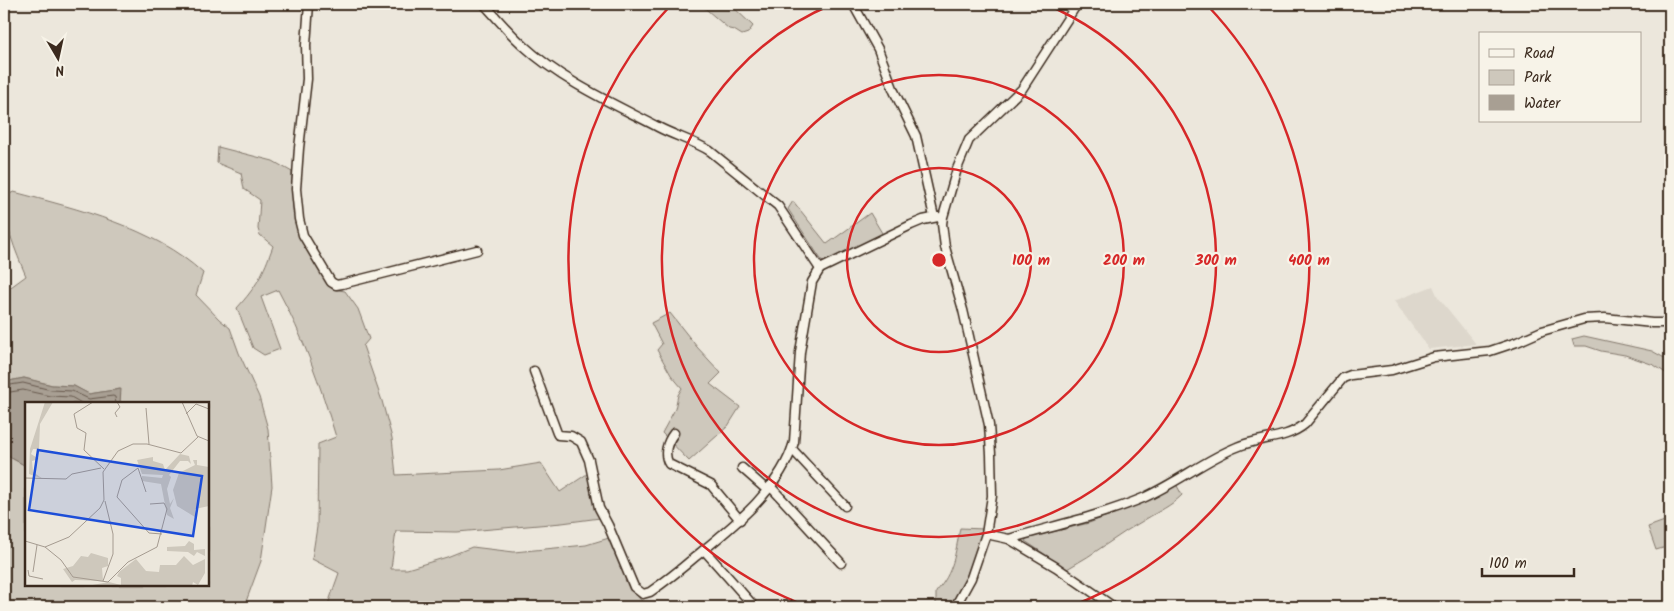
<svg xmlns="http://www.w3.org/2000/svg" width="1674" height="611" font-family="Kalam,sans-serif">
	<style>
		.built { fill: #ddd7cc }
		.green { fill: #cec8bc; stroke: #84796d }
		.water { fill: #a89f93; stroke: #7c7064 }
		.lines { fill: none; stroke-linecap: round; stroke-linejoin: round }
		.shore { stroke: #67594d; stroke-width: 1 }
		.minor-casing { stroke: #3b2a1e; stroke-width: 11 }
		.minor { stroke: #f7f3e8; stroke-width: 8 }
		.ring { fill: none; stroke: #d62828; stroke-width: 2.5 }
		.inset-road { fill: none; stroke: #a59b90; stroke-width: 1 }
		.view { fill: #1d4ed8; fill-opacity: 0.15; stroke: #1d4ed8; stroke-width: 2.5 }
		.inset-edge { fill: none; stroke: #3b2a1e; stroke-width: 2.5 }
		.centre { fill: #d62828; stroke: #f7f3e8; stroke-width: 2.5 }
		.ring-label { font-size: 15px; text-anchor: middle; font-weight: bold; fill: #d62828; stroke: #f7f3e8; stroke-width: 4.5; stroke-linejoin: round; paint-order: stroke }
	</style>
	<rect width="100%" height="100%" fill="#ece7dc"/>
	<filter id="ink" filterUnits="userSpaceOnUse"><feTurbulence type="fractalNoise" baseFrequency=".02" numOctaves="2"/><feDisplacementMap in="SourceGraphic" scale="10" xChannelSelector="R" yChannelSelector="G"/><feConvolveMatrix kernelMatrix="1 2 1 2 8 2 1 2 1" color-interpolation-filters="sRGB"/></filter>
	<g filter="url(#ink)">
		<!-- built -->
		<path class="built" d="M1433,286L1438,297L1476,344L1429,349L1394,301Z"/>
		<!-- green -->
		<g class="green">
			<path d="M700,4H730L753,26L748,33L742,35L734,30L729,29Z"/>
			<path d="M218,147L273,161L292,172L293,207L298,232L332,289L345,291L358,309L369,339L363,346L382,401L392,438L396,475L499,470L541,463L560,492L590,472L600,518L562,523L457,532L396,531L391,569H407L447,557L472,547L514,552L586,545L609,538L631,589L647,607H327L339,573L312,559L317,527L318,444L336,437C320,384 304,338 278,290L261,297L280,349L264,355L253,348L237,308C257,286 263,274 273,246L260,235L258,229L260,200L244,189L241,173L217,163Z"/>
			<path d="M14,192C78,209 153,227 203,273L196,295L219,319L230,328L239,353L259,397L268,429L272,486L261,561L244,607H4V454L26,466V585H208V404L120,403V389L89,394L74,386L52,385L24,378L4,382V292L26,276C15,250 4,224 4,196Z"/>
			<path d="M793,201L827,244L870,213L885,238L824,264L788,209Z"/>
			<path d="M670,313L697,347L721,373L710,384L740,407L728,426L689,461L662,433L675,409L678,395L682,388L671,375L657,350L662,344L651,323Z"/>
			<path d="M1584,336L1652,351L1670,361V376L1654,365L1625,355L1601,351L1586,346H1574L1572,339Z"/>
			<path d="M1176,484L1182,495C1171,506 1159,511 1146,519C1119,534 1095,554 1067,569L1025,541L1027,538L1089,523L1149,500Z"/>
			<path d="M1670,519V546L1656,550L1648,527Z"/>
			<path d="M960,528L984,529L967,575L951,607H936V592C954,572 955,554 960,528Z"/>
		</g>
		<!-- water -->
		<path class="water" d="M24,378L52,385L74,386L89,394L121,389L120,403L26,404V466L4,454V382Z"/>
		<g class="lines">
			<!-- shore -->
			<g class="shore">
				<path d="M4,386L23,383L51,390L72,391L89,399L113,396L115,397L116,404"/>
				<path d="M4,393L23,390L50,396L71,397L83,404"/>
			</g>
			<defs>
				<g id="minor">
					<path d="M309,4L306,45L307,79L299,148L296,189L299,219L303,235L331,282L336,285L342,284L477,250"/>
					<path d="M484,4C497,18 509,33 524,46C562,81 612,103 658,127C675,136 694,141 710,151L778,206L820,269L812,282L800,352L794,442C781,489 732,527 695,557C681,569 666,581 650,592L643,594L634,587L608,525L599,508L589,460L581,442L571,436L558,435L557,433L534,371"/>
					<path d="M853,4L878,49L894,91L916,136L934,217"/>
					<path d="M820,269L911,225L923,220L938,217"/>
					<path d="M674,433C667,442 663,454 669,464L711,485L740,520"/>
					<path d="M792,449L845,506"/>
					<path d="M742,468L767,490"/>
					<path d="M770,486L841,563"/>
					<path d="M986,534L1009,539L1056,567L1114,607"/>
					<path d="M1009,539C1053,526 1100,516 1143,498C1175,484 1205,460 1237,447C1260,437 1286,440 1305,424L1343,378L1351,375L1392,370L1434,357L1490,351L1517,342L1542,331L1584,319L1605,318L1652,323H1670"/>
					<path d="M704,550L751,603"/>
					<path d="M955,607L971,578L986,534L992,496L991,454L989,425L963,310L945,247L942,224L943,217L957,169L969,140L1022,89L1077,4"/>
				</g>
			</defs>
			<!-- minor casing -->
			<use href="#minor" class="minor-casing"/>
			<!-- minor -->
			<use href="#minor" class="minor"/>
		</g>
	</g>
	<!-- distance rings -->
	<g class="ring">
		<circle cx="939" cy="260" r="92"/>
		<circle cx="939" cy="260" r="185"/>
		<path d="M1045 4A277 277 0 1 1 833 4"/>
		<path d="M809 607A370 370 0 0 1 671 5M1207 5A370 370 0 0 1 1069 607"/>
	</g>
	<!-- overview -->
	<g transform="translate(25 402)">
		<rect width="184" height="184" fill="#ece7dc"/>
		<path d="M20,0H28L15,22L14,47H8L6,52L14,57L7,59L8,70L18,77L4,72L5,47ZM155,52L164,54L166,62L163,59H155L144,73L146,75L142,87L145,102L149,96L145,106L149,117L142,113L136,82L117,79V74L137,76L138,73L117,72L112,58L128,55V59L138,62L140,68ZM168,58H172V63L184,65V104L170,107V115L152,104L148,88L154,71L170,63ZM164,139L169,142V148L180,147V154L172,150L169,154L163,150L142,149V145L160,144ZM66,151L83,156V164L77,166L78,179L50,178L47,180L38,167L48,164L56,154L63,155ZM159,154L168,163L180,157V171L173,183L168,180L167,184H62L84,180L96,183V176L92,174L94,170L111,157L121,169L134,170L135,163H151Z" fill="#cec8bc"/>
		<path class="inset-road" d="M68,0L49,12L52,26L61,31L59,48L79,67M92,0L95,5L90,11L92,15M157,0L172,34L184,39M121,6L124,42M161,12L171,2L184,7M0,76L41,77L47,72L76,66M121,90L113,66L97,78L92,95L124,131L137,132M0,139L20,145L36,158L48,175L83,180L103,160L132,145L142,107L139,101L125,102M20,145L44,135L75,106L79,98L78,70L93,49L108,42H122L156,51L173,35M3,168L4,174L18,177M8,170L12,143M78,179L88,152V132L80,99"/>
		<path class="view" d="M13,48L177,74L168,134L4,108Z"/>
		<rect width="184" height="184" class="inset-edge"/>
	</g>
	<circle cx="939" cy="260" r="8" class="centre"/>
	<g class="ring-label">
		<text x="1031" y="265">100 m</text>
		<text x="1124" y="265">200 m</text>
		<text x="1216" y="265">300 m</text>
		<text x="1309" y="265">400 m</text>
	</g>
	<!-- margin -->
	<rect width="1674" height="611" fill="none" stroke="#f7f3e8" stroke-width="20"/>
	<rect x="10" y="10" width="1654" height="591" fill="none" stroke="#3b2a1e" stroke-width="2" filter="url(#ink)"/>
	<!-- legend -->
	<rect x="1479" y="32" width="162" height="90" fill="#f7f3e8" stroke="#aca397"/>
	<rect x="1489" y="49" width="25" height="8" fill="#f7f3e8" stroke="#aca397"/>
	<text x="1524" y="58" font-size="15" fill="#3b2a1e">Road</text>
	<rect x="1489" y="70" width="25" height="15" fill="#cec8bc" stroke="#aca397"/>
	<text x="1524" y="82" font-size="15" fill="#3b2a1e">Park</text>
	<rect x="1489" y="95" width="25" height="15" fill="#a89f93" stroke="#aca397"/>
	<text x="1524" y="108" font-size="15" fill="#3b2a1e">Water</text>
	<!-- north arrow -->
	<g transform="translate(58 58) rotate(171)" stroke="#f7f3e8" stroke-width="4" paint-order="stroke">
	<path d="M0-4L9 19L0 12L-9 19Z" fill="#3b2a1e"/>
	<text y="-8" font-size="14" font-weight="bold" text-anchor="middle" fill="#3b2a1e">N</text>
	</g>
	<!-- scale -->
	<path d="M1482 568v8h92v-8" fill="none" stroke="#3b2a1e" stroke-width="2.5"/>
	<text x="1489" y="568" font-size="15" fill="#3b2a1e" stroke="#f7f3e8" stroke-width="4" paint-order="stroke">100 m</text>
</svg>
